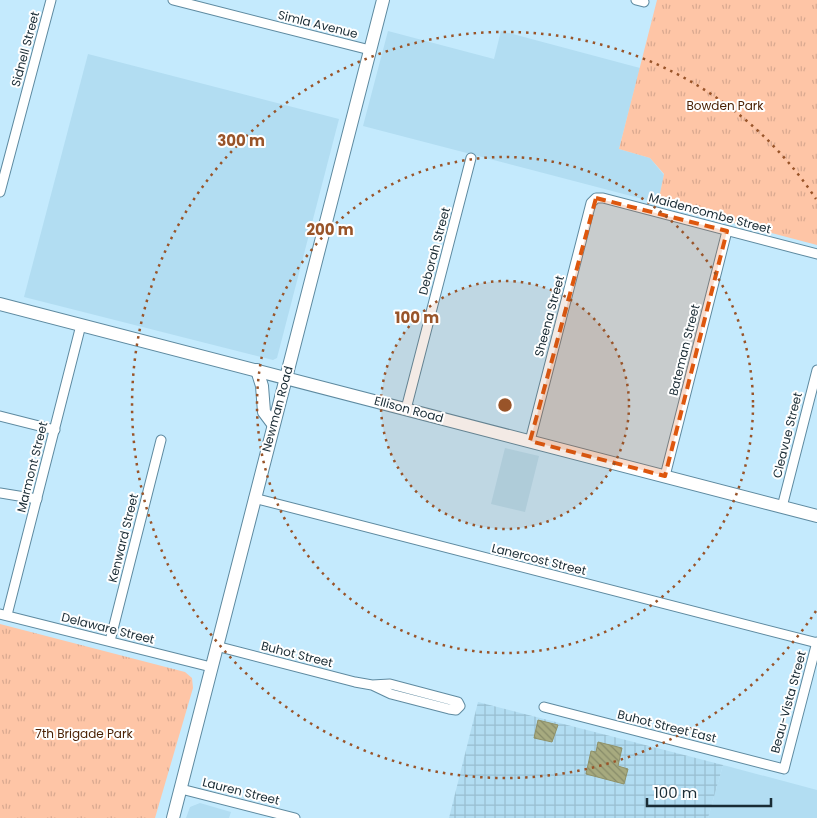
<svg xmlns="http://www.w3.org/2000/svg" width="817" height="818" font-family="Poppins,sans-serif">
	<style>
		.built { fill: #b2ddf2 }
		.industrial { fill: url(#industrial-grid) }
		.park { fill: url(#park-tufts) }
		.building { fill: url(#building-back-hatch); stroke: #8f9168 }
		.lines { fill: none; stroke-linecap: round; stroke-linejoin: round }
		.street-casing { stroke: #5e8aa0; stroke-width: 11 }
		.secondary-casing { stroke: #5e8aa0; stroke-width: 14 }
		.street { stroke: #fff; stroke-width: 9 }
		.secondary { stroke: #fff; stroke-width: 12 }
		.marked { fill: #de570e; fill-opacity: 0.2; stroke: #de570e; stroke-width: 4; stroke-dasharray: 10 6; stroke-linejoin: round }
		.ring { fill: none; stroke: #995429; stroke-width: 2.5; stroke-dasharray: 2.5 5 }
		.labels { text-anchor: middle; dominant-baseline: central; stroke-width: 4; stroke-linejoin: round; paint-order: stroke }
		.street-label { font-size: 12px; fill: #1a2c35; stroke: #fff }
		.park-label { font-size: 12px; fill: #4b2104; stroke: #fff }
		.centre { fill: #995429; stroke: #fff; stroke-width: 2.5 }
		.ring-label { font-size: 15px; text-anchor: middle; font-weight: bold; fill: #995429; stroke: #fff; stroke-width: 4; stroke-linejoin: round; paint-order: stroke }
	</style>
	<defs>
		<pattern id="industrial-grid" width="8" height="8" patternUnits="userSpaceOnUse" patternTransform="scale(1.25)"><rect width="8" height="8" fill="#b2ddf2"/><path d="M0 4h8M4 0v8" fill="none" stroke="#98bed0"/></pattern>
		<pattern id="park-tufts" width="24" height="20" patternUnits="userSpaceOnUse" patternTransform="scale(1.25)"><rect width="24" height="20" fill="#fec5a6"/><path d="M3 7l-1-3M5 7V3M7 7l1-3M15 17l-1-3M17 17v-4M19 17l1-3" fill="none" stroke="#d9a990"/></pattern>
		<pattern id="building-back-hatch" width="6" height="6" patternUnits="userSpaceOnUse" patternTransform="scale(1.25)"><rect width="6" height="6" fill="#a7aa7f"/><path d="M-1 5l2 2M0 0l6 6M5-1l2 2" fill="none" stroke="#878b69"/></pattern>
	</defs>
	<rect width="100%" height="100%" fill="#c4eafd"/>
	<!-- built -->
	<g class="built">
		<path d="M388,31L494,59L501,31L640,68L619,149L650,158L664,175L658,203L363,126Z"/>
		<path d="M88,54L339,119L277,358L273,360L24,297Z"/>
		<path d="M505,448L539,456L525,512L491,504Z"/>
		<path d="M723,765L817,790V818H708Z"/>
		<path d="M200,803L231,812L229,818H186L190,807Z"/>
	</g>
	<!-- industrial -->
	<path class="industrial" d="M478,702L723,765L708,818H449Z"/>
	<!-- park -->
	<g class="park">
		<path d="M657,0H817V245L658,203L664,174L650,158L619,149Z"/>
		<path d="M0,624L185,672L192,678L193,688L155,818H0Z"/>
	</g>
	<!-- building -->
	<g class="building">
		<path d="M538,720L558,725L552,742L534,738Z"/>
		<path d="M598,742L622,748L618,766L628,769L624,784L586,774L591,751L596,752Z"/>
	</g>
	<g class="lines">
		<defs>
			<g id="street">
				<path d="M173,0L370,50"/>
				<path d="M636,0L644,2"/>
				<path d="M0,192L51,0"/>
				<path d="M406,409L471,158"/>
				<path d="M0,416L55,430"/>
				<path d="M530,441L591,203L596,198H603L817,254"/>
				<path d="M665,476L727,231"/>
				<path d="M0,493L37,499"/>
				<path d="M254,498L817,643"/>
				<path d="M782,507L817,370"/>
				<path d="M0,614L211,667"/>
				<path d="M7,615L81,325"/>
				<path d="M110,641L161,440"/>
				<path d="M216,646L355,682L372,685L390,684L458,702L460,706L456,710L449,709L391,694L372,685"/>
				<path d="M544,707L784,769L817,642"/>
				<path d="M181,789L295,818"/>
			</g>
			<g id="secondary">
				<path d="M0,304L817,516"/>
				<path d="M257,370L262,386L264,412L273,424"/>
				<path d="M173,818L383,0"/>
			</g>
		</defs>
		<!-- street casing -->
		<use href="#street" class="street-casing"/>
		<!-- secondary casing -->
		<use href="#secondary" class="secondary-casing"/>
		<!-- street -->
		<use href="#street" class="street"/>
		<!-- secondary -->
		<use href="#secondary" class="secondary"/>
	</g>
	<!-- marked area -->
	<path class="marked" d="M596,198L727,231L665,476L530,441Z"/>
	<!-- distance rings -->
	<circle cx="505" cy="405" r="124" fill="#995429" fill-opacity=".12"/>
	<g class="ring">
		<circle cx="505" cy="405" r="124"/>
		<circle cx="505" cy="405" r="248"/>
		<path d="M816 611A373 373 0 1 1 816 199"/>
	</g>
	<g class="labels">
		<!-- street labels -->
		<g class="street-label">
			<text transform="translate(318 24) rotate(14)">Simla Avenue</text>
			<text transform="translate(25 49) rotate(-75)">Sidnell Street</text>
			<text transform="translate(710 213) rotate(15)">Maidencombe Street</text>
			<text transform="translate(434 251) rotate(-75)">Deborah Street</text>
			<text transform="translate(549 316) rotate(-75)">Sheena Street</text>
			<text transform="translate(684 350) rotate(-76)">Bateman Street</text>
			<text transform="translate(277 409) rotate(-75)">Newman Road</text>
			<text transform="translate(409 409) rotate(15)">Ellison Road</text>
			<text transform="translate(787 435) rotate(-76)">Cleavue Street</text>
			<text transform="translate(32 467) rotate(-76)">Marmont Street</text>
			<text transform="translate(123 538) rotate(-76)">Kenward Street</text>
			<text transform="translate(539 559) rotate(14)">Lanercost Street</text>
			<text transform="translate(108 628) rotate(14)">Delaware Street</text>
			<text transform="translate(297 654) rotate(14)">Buhot Street</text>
			<text transform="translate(788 702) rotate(-75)">Beau-Vista Street</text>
			<text transform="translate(667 726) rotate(14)">Buhot Street East</text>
			<text transform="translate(241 791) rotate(14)">Lauren Street</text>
		</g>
		<!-- park labels -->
		<g class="park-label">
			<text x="725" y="105">Bowden Park</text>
			<text x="84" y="733">7th Brigade Park</text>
		</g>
	</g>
	<circle cx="505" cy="405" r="8" class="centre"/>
	<g class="ring-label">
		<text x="241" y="146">300 m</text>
		<text x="330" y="235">200 m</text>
		<text x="417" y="323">100 m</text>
	</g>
	<!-- scale -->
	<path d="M647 798v8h124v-8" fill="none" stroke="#1a2c35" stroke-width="2.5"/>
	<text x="654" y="798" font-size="15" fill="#1a2c35" stroke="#ffffff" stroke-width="4" paint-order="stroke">100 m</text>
</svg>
